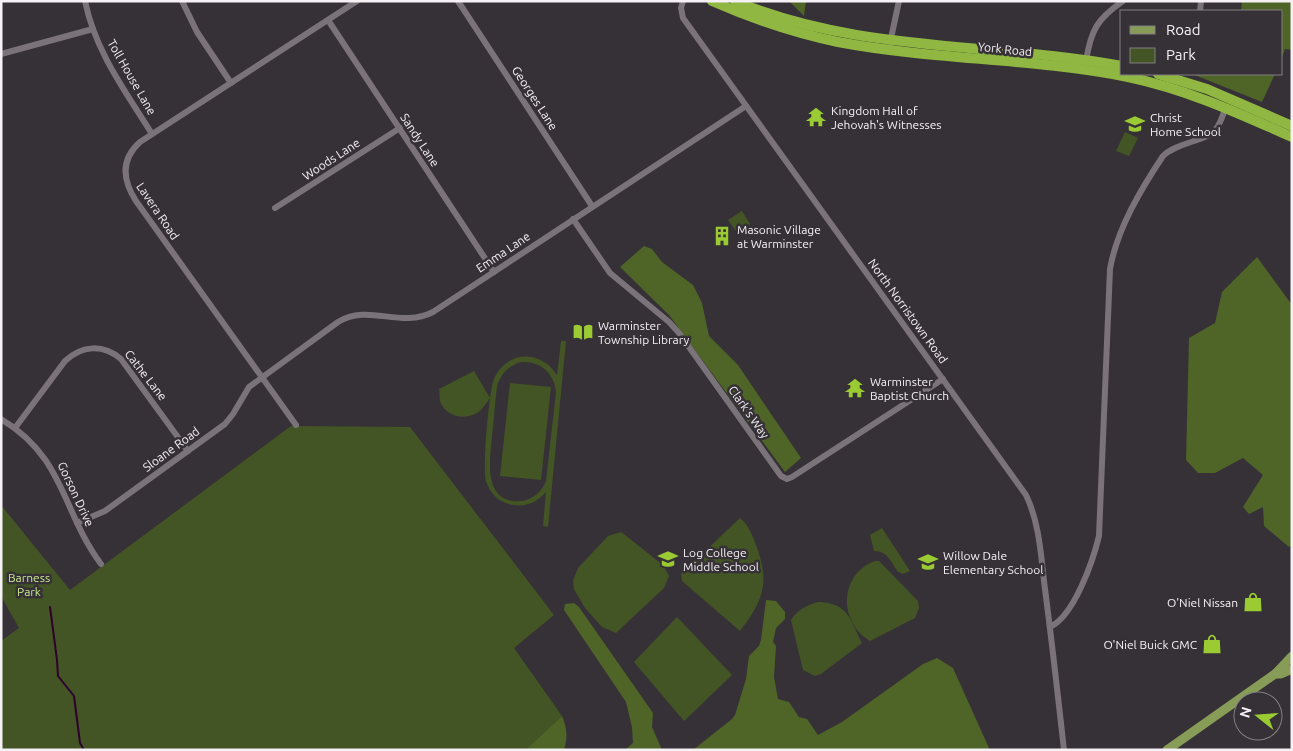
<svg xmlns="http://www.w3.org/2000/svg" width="1293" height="751" font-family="Ubuntu,sans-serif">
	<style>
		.green { fill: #435524; fill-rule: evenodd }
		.forest { fill: #4f6427 }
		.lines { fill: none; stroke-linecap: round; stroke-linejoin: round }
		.stream { stroke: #2d022d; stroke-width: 2 }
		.minor { stroke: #7a7379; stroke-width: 6 }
		.major { stroke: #879c57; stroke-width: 9 }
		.highway { stroke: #8fb741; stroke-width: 10 }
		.labels { text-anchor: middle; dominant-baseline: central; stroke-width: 5; stroke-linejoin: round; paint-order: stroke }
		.street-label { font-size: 12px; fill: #f5f1f5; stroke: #363136 }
		.poi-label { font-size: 12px; fill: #f5f1f5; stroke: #363136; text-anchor: start }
		.park-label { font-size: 12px; fill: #c7ea90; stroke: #363136 }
	</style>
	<rect width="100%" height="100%" fill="#363136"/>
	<!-- green -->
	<g class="green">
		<path d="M1125,132L1138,138L1129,156L1116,151Z"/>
		<path d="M742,211L750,224L737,233L728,220Z"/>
		<path d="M561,341H566L548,527L543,526L546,492C537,502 527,507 513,505C500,503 490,494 486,481C482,471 489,390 494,379C502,359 525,350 544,362C550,365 553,370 557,375ZM521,362C541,361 554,373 556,392L546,481C542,491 533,500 521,501C482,504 490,460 492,436C494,419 495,403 497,386C501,374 508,366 521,362Z"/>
		<path d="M474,371L490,398C487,402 483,408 480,411C467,421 446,418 440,401C439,398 440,393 439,389Z"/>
		<path d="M510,383L551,387L541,480L500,476Z"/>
		<path d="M291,426L410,427L554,615L514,648L562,716L525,750H1V641L19,628L1,596V505L70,590Z"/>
		<path d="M740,518C749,525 752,535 756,545C770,582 764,600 740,631L682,581L681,574Z"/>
		<path d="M882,528L910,571L903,574L898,572C891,562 888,551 874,551L870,535Z"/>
		<path d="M621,532L663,565L669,576L664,588L616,633L602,627L585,608L574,589L573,581L578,568L608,536Z"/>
		<path d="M875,561H879L918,601L919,608L915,618L870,641C838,622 839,574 875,561Z"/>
		<path d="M818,602C849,603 850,620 862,643L821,674L815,676L803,670L791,620C797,610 807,605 818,602Z"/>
		<path d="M677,617L732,675L684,721L634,662Z"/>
	</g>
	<!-- forest -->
	<g class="forest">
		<path d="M789,1H806L804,16Z"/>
		<path d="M1242,1H1292V50L1285,49L1282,57V11H1241Z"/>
		<path d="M1192,74H1275L1262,102Z"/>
		<path d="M644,246L652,249L662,262L693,285L702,303L709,336L738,365L801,458L785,472L669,315L620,267Z"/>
		<path d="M1257,257L1292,305V545L1289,547L1264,526L1263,507L1249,514L1243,507L1263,475L1243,458L1215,473H1198L1186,460L1189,338L1215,323L1222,292Z"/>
		<path d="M766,600L776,601L785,612V619L776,628L773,642L776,646L774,677L778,699L789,702L799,717L807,719L818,735L842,722L923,664L937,658L953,668L989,748L987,750H693L732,719L735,715L746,679L749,656L759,646L761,640Z"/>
		<path d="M574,603L579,607L653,713L652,727L662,750H625L633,743L632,727L626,702L564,610L565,604Z"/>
		<path d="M562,716C567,728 568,737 564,750H525Z"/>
	</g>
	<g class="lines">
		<!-- stream -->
		<path class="stream" d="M50,607L57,660L58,676L74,696L80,743L84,750"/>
		<!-- minor -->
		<g class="minor">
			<path d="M85,1C95,51 126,92 152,134"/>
			<path d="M182,1L197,32L231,83"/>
			<path d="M458,1L592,206"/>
			<path d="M683,1L681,8L683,18L1026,495C1040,524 1041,558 1045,589C1052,643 1058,696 1064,750"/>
			<path d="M1200,11L1201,1"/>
			<path d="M328,20L494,272"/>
			<path d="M890,43L899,1"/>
			<path d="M1,54L93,29"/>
			<path d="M1086,61C1091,30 1097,19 1123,1"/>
			<path d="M275,208L400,128"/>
			<path d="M573,219L610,273L669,322L679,333L781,476L787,479L792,477L943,379"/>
			<path d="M1,419C65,457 62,512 101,564"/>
			<path d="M296,425L136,201C123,181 120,160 140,142L357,1"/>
			<path d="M15,428L65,361C82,345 103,344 121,359L188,451"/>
			<path d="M77,523L105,511L225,424L233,414L249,387L338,322C369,303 400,329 433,312L746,106"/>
			<path d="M1050,627C1074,616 1093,561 1099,536L1110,269C1117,229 1141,189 1163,156C1177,142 1208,141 1216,129C1221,123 1223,114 1226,107"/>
		</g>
		<!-- major -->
		<g class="major">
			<path d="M1275,674H1281L1292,669"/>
			<path d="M1167,750L1275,674L1292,656"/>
		</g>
		<!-- highway -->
		<g class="highway">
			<path d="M712,1C753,19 794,33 838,42C934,60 1033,58 1128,77C1186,89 1238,113 1292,137"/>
			<path d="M735,1C857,53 993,42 1122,66"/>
			<path d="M1158,74L1207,89L1292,126"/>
		</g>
	</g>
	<!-- icons -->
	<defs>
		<symbol id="temple-bare" viewBox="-9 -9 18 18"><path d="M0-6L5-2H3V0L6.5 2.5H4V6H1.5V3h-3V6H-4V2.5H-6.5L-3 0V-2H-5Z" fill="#9bcb33" stroke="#363136" stroke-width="2.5" paint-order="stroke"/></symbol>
		<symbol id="school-bare" viewBox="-9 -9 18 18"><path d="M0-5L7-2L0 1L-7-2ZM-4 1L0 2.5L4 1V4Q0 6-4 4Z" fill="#9bcb33" stroke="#363136" stroke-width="2.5" paint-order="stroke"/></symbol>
		<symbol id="building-bare" viewBox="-9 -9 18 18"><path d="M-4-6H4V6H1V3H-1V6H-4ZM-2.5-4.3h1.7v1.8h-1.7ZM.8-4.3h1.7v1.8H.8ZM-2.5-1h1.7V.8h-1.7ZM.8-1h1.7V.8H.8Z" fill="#9bcb33" stroke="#363136" stroke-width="2.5" paint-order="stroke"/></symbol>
		<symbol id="library-bare" viewBox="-9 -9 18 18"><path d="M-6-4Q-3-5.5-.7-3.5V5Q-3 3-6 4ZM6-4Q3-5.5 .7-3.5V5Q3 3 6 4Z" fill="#9bcb33" stroke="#363136" stroke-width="2.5" paint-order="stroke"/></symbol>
		<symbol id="shop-bare" viewBox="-9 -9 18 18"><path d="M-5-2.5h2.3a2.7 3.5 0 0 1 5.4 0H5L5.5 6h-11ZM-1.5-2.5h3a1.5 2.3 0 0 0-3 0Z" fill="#9bcb33" stroke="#363136" stroke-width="2.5" paint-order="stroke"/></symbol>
	</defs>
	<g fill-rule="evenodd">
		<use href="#temple-bare" x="802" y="103" width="28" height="28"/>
		<use href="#school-bare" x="1121" y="110" width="28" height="28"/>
		<use href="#building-bare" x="708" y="222" width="28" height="28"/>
		<use href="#library-bare" x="569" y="318" width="28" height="28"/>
		<use href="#temple-bare" x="841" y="374" width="28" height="28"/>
		<use href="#school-bare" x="654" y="545" width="28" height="28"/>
		<use href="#school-bare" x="914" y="548" width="28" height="28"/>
		<use href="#shop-bare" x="1239" y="588" width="28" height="28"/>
		<use href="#shop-bare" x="1198" y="630" width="28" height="28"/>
	</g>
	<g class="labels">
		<!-- street labels -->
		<g class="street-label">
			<text transform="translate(1005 49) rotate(6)">York Road</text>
			<text transform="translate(132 77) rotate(60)">Toll House Lane</text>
			<text transform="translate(535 98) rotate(57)">Georges Lane</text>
			<text transform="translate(420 140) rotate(57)">Sandy Lane</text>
			<text transform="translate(331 159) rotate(-33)">Woods Lane</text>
			<text transform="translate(158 211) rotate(56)">Lavera Road</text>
			<text transform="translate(503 252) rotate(-34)">Emma Lane</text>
			<text transform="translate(908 311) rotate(54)">North Norristown Road</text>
			<text transform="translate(146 375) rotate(52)">Cathe Lane</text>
			<text transform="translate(749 412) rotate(55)">Clark's Way</text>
			<text transform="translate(171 449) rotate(-36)">Sloane Road</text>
			<text transform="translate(76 494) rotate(65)">Gorson Drive</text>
		</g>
		<!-- poi labels -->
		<g class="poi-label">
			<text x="831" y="110">Kingdom Hall of<tspan x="831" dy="14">Jehovah's Witnesses</tspan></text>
			<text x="1150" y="117">Christ<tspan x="1150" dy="14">Home School</tspan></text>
			<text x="737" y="229">Masonic Village<tspan x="737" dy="14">at Warminster</tspan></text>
			<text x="598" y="325">Warminster<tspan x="598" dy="14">Township Library</tspan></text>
			<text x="870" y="381">Warminster<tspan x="870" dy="14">Baptist Church</tspan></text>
			<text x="683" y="552">Log College<tspan x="683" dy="14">Middle School</tspan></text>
			<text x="943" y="555">Willow Dale<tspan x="943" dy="14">Elementary School</tspan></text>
			<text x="1238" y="602" text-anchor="end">O'Niel Nissan</text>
			<text x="1197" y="644" text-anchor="end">O'Niel Buick GMC</text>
		</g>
		<!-- park labels -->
		<g class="park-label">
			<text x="29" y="577">Barness<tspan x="29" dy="14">Park</tspan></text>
		</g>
	</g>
	<!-- border -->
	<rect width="1293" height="751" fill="none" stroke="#f5f1f5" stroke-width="5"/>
	<!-- legend -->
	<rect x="1120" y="10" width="162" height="65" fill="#363136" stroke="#827e82"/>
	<rect x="1130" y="26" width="25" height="8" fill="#879c57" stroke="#827e82"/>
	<text x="1166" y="35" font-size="15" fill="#f5f1f5">Road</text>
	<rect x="1130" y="48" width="25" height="15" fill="#435524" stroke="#827e82"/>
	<text x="1166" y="60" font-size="15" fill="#f5f1f5">Park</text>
	<!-- north arrow -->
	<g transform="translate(1258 716) rotate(287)"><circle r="24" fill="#363136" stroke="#827e82"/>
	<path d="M0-4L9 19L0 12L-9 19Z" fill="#9bcb33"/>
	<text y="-8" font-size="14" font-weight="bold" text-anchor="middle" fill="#f5f1f5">N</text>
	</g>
</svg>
